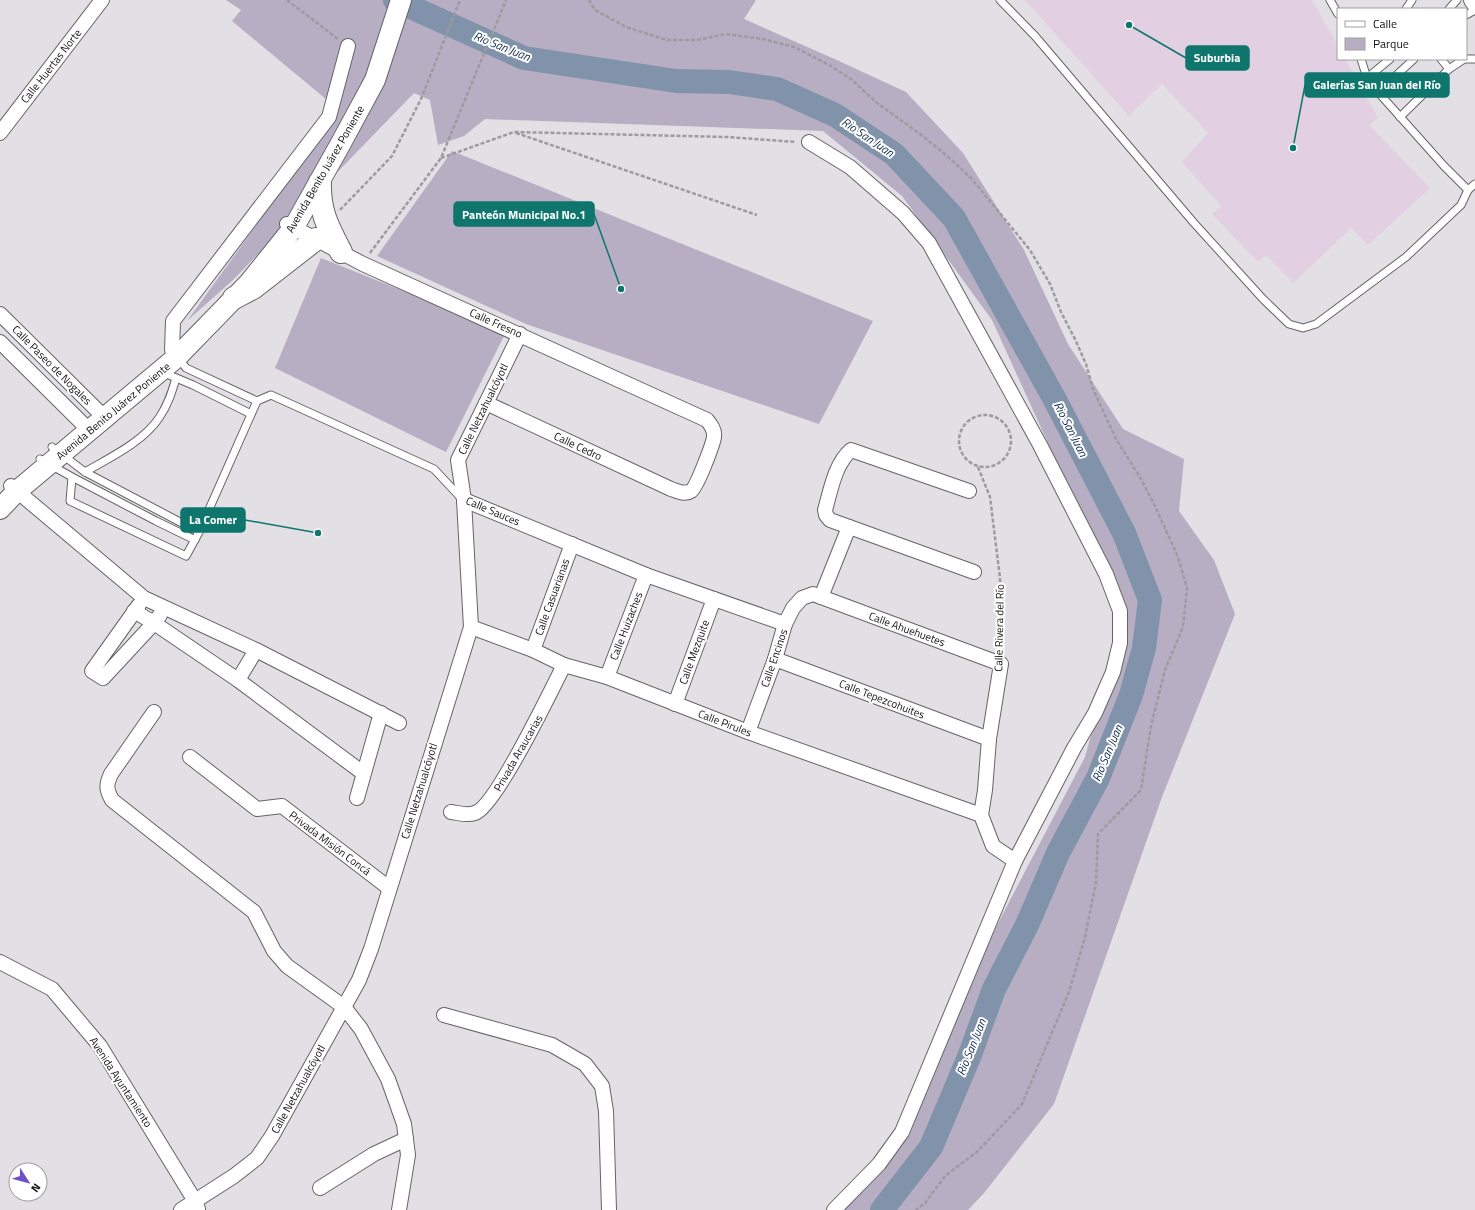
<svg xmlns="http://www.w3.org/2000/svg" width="1475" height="1210" font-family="'Titillium Web',sans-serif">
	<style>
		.commercial { fill: #e2d0e2 }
		.green { fill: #b7aec3 }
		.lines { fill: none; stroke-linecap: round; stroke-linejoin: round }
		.river { stroke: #8193aa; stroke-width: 24 }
		.service-casing { stroke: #666469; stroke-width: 9 }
		.minor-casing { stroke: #666469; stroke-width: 16 }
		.secondary-casing { stroke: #666469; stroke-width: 22 }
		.primary-casing { stroke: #666469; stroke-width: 24 }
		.path { stroke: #9d9b9f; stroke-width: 2.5; stroke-dasharray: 4 2; stroke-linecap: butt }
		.service { stroke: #fff; stroke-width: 7 }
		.minor { stroke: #fff; stroke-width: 14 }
		.secondary { stroke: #fff; stroke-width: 20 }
		.primary { stroke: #fff; stroke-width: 22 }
		.labels { text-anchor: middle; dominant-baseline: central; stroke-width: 4; stroke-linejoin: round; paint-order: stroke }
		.street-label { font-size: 11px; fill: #121113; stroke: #fff }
		.water-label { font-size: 12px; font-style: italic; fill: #0f2b4d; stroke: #fff }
		.leader { fill: none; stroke: #0f766e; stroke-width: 1.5 }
		.callout-dot { fill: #0f766e; stroke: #fff; stroke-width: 1.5 }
		.callout { fill: #0f766e; stroke: #0f766e; stroke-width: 1.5 }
		.callout-label { font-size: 12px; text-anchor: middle; font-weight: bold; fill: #fff }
	</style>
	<rect width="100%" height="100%" fill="#e2dfe5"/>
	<!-- commercial -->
	<path class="commercial" d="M1025,0H1312L1338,46V59H1345L1378,118L1369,125L1430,188L1368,245L1351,228L1293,283L1266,255L1258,262L1212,214L1221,206L1182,162L1208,133L1162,84L1129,116Z"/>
	<!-- green -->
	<g class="green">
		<path d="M226,0H756L744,19L839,61L906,92L963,153L1024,250L1068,344L1123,429L1184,459L1179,511L1214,560L1235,614L1162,797L1054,1104L984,1193L968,1210H836L898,1150L996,927L1085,757L1126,607L1068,487L992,320L902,196L823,131L485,119L464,136L438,145L430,100L414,93L233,280L187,321L334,118L327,100L232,21L241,10Z"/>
		<path d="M452,151L873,321L819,424L526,324L377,256Z"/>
		<path d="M321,258L506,332L446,452L275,368Z"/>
	</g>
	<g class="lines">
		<!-- river -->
		<path class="river" d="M395,0L524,58L676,81L729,82L777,89L835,115L894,154L954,218L1054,398L1124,533L1150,600L1144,648L1131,695L1098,778L1058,853L1027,925L994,989L969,1057L931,1147L882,1210"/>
		<defs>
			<g id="service">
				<path d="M1000,0L1035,36L1194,223L1263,299L1289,324L1303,328L1316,324L1406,257L1461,205L1468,190L1444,166L1378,92L1367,78L1361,59"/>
				<path d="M1330,0L1338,14"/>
				<path d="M1406,9L1412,0"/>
				<path d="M1449,9L1457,0"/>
				<path d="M1466,15L1475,10"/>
				<path d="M1466,59H1475"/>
				<path d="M1449,69L1464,59"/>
				<path d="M1367,78L1390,59"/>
				<path d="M1378,92L1414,59"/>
				<path d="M1400,117L1449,69L1441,59"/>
				<path d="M1468,190L1475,184"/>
				<path d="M178,357L186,368L257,401L271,395L434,469L462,499"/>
				<path d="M162,372L193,385L251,414"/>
				<path d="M52,447L85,472L199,532"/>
				<path d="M40,459L72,477L70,501L186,556L199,532L257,401"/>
				<path d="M85,472C109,458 143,442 159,418C168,405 172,392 176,378"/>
				<path d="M72,477L156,521L195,540"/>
			</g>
			<g id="minor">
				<path d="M1471,0L1475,6"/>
				<path d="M0,133L102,0"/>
				<path d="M809,142L850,167L903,213L929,243L1040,445L1106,574L1120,611V643L1113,672L1095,713L1074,748L1015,861"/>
				<path d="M287,224L363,264L707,420C711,425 715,430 714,437C713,444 697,487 691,491C685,495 677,491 671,489L486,403"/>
				<path d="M0,314L104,417"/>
				<path d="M0,342L89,430"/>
				<path d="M177,357L172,350L173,321L329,117L348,46"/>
				<path d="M11,486L144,598L256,650L399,723"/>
				<path d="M969,491L851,450C835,464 831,489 825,510L826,515L830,520L974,572"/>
				<path d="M464,500L646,575L785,624"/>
				<path d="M821,597L849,527"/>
				<path d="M139,605L92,671L103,678L154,623L160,615"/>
				<path d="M134,611L154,623L238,680L363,773"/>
				<path d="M471,627L533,650L564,665L607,677L748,732L981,815"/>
				<path d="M533,650L572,544"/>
				<path d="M775,659L989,739"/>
				<path d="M607,677L646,575"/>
				<path d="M238,680L256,650"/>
				<path d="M675,704L714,599"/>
				<path d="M154,712L111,774C106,785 106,789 112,800L254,912L274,951L287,966L344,1007L361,1029L388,1079L404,1124L408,1155L399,1210"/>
				<path d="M748,732L775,659L785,624L793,608L802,598L813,594L1001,664L989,739L985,790L981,815"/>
				<path d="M190,757L257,809L282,806L389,888"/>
				<path d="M357,798L381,713"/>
				<path d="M451,812C459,813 467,816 475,813C495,807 552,689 564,665"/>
				<path d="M0,962L52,989L100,1046L195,1201L198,1209"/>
				<path d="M444,1015L552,1045L585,1064L602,1086L606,1111L609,1210"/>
				<path d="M320,1188L374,1154L406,1139"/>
				<path d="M181,1210L234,1176L257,1158L272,1136L344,1007L359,980L371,949L471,627L464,500L458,460L520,334"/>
				<path d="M834,1210L879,1164L902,1132L1015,861L993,846L981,815"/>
			</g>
			<path id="secondary" d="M0,509L17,491L177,357L249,283L294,227L341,143L375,80L401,0"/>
			<g id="primary">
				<path d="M320,182C319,211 328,227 341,252"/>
				<path d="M234,298L253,288L316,239"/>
			</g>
		</defs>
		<!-- service casing -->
		<use href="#service" class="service-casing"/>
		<!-- minor casing -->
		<use href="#minor" class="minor-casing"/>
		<!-- secondary casing -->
		<use href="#secondary" class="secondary-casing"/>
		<!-- primary casing -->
		<use href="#primary" class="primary-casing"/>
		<!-- path -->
		<g class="path">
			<path d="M287,0L338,39"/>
			<path d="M589,0L595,10L626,27L667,40H697L725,34L763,39L794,47L829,65L851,79L877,103L920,134L946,155L971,178L1030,250L1050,284L1061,312L1075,339L1086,364L1093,389L1116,439L1141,479L1155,506L1178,557L1187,588L1183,627L1165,670L1151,726L1141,790L1098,834L1096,882L1085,937L1069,992L1022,1104L978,1151L945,1176L925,1203L916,1210"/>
			<path d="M516,133L757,215"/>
			<path d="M441,158L514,132L727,137L796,142"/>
			<path d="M340,210L392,156L421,99L460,0"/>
			<path d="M370,253L441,158L506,0"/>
			<circle cx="985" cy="441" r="26"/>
			<path d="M978,467L990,497L1000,578L1001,651"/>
		</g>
		<!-- service -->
		<use href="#service" class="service"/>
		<!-- minor -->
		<use href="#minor" class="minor"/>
		<!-- secondary -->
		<use href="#secondary" class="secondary"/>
		<!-- primary -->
		<use href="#primary" class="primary"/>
	</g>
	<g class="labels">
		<!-- street labels -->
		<g class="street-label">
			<text transform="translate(51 66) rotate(-52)">Calle Huertas Norte</text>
			<text transform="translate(325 169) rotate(-60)">Avenida Benito Juárez Poniente</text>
			<text transform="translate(496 323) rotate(24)">Calle Fresno</text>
			<text transform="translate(52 365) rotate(45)">Calle Paseo de Nogales</text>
			<text transform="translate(483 409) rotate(-64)">Calle Netzahualcóyotl</text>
			<text transform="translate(113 411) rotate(-40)">Avenida Benito Juárez Poniente</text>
			<text transform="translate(578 446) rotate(25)">Calle Cedro</text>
			<text transform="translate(493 511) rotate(23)">Calle Sauces</text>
			<text transform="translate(552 597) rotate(-70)">Calle Casuarianas</text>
			<text transform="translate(626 626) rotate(-69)">Calle Huizaches</text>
			<text transform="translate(999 628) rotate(-89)">Calle Rivera del Río</text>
			<text transform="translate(907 629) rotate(20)">Calle Ahuehuetes</text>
			<text transform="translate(694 652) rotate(-70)">Calle Mezquite</text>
			<text transform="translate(774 658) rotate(-71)">Calle Encinos</text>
			<text transform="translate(882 699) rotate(21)">Calle Tepezcohuites</text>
			<text transform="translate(725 723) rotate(21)">Calle Pirules</text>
			<text transform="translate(518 753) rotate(-60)">Privada Araucarias</text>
			<text transform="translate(419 791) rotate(-73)">Calle Netzahualcóyotl</text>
			<text transform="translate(330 843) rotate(37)">Privada Misión Concá</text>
			<text transform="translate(121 1082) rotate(57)">Avenida Ayuntamiento</text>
			<text transform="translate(298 1089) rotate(-61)">Calle Netzahualcóyotl</text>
		</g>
		<!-- water labels -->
		<g class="water-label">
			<text transform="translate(502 46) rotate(22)">Rio San Juan</text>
			<text transform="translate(868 137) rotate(34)">Rio San Juan</text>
			<text transform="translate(1071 429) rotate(63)">Rio San Juan</text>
			<text transform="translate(1107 753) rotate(-67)">Rio San Juan</text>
			<text transform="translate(971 1047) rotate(-68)">Rio San Juan</text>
		</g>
	</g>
	<!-- callouts -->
	<path class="leader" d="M1129 25L1186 58M1293 148L1305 85M621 289L594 214M318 533L245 520"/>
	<g class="callout-dot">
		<circle cx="1129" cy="25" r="4"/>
		<circle cx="1293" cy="148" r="4"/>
		<circle cx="621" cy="289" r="4"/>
		<circle cx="318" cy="533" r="4"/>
	</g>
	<g class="callout">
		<rect x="1186" y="46" width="63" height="24" rx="4"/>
		<rect x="1305" y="73" width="144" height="24" rx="4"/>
		<rect x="454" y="202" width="140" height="24" rx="4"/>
		<rect x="181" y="508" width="64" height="24" rx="4"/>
	</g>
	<g class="callout-label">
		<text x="1217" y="62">Suburbia</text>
		<text x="1377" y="89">Galerías San Juan del Río</text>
		<text x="524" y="219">Panteón Municipal No.1</text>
		<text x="213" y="524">La Comer</text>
	</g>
	<!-- legend -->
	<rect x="1337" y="8" width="130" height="52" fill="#ffffff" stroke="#a0a0a1"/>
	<rect x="1345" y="21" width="20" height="6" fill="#ffffff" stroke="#a0a0a1"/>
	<text x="1373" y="28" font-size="12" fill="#121113">Calle</text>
	<rect x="1345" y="38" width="20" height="12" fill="#b7aec3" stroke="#a0a0a1"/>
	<text x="1373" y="48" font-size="12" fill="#121113">Parque</text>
	<!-- north arrow -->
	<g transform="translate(28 1182) rotate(126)"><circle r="19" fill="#ffffff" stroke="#a0a0a1"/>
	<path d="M0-3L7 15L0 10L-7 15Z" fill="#714fc8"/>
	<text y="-6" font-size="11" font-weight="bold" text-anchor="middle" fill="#121113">N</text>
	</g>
</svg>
